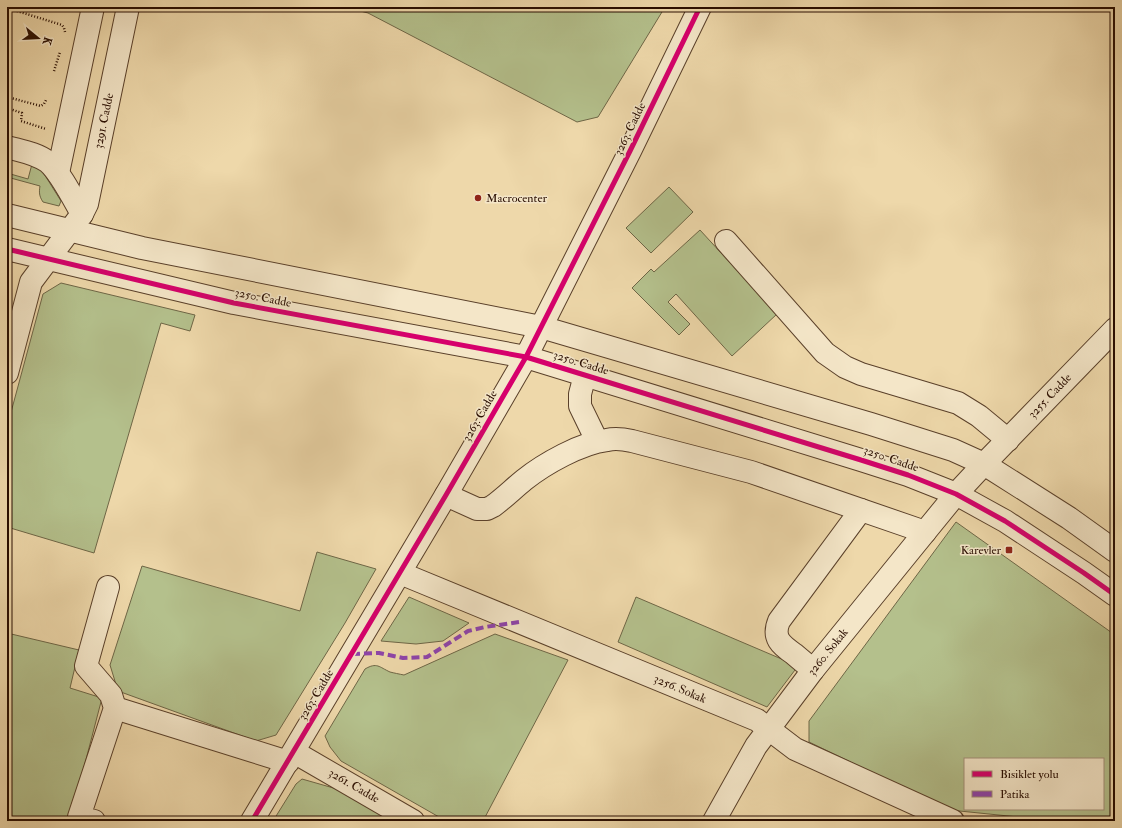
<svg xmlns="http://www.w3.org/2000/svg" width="1122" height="828" font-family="'IM FELL Double Pica',serif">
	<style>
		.green { fill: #b4c08c; stroke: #6e6646; fill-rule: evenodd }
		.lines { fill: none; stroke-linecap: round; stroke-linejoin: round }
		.minor-casing { stroke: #5a402a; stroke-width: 24 }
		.path { stroke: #290d00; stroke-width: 2.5; stroke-dasharray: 1 2; stroke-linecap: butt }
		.minor { stroke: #f4e6c8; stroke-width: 22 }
		.quiet { stroke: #8e44ad; stroke-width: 4; stroke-dasharray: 8 4; stroke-linecap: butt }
		.cycleway-casing { stroke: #f4e6c8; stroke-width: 8 }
		.cycleway { stroke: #d6006c; stroke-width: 5 }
		.poi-dot { fill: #8f2418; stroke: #f4e6c8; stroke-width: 1.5 }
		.labels { text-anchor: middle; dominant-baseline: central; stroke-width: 3; stroke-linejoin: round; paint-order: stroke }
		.street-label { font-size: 12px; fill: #290d00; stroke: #f4e6c8 }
		.poi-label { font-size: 12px; fill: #290d00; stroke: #f4e6c8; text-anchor: start }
	</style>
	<rect width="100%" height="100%" fill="#eed8aa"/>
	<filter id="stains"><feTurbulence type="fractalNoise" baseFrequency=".005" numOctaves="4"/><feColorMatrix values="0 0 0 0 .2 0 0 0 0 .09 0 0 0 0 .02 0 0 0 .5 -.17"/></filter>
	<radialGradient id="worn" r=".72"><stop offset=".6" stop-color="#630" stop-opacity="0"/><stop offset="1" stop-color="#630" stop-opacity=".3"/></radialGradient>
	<!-- green -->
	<g class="green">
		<path d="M345,7H610L612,8V7H665L598,117L577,122L368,13Z"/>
		<path d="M32,164L41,169L61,201L59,206L43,202C39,196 39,192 40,186L7,177V173L28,179Z"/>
		<path d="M669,187L693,212L651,253L626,228Z"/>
		<path d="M700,230L777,314L732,356L676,294L668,302L690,324L679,335L632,288L651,269L654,272Z"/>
		<path d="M61,283L195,315L190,331L161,323L94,553L7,527V427L43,294Z"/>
		<path d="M956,522L1115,635V821H1025L1018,817L950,810L809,742V721ZM965,759H1103V809H965Z"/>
		<path d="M317,552L376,569L345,623L276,735L256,741L118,691L110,665L142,566L300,611Z"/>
		<path d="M409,597L469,623L443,641L416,644L381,641Z"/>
		<path d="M636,597L798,666L767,707L618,642Z"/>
		<path d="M7,633L79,650L70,688L102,698L70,821H7Z"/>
		<path d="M495,634L568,660L483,821H446L341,761L330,747L325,736L365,669C377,662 379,667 390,672C394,673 399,674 404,675Z"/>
		<path d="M302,779L337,789L393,821H273L296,784Z"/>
	</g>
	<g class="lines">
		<defs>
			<g id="minor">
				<path d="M7,147C21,151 36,153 48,162C60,172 74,200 82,214"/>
				<path d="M58,173L93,7"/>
				<path d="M7,215L142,248L541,327L871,424L953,450L984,464L1069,518L1115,551"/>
				<path d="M726,241L825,353L845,367L861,374L958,403L979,416L1008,440"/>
				<path d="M7,249L234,303L526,357L861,460L908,475L956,494L1005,521L1084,573L1115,595"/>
				<path d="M7,373L31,282L82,214L87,204L128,7"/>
				<path d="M585,375L580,394V406L597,441"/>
				<path d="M446,495L477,509H487L493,506C504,498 513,489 524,480C544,464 581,443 607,440C615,438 623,439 632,441L751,472L925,532"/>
				<path d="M400,573L757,720L795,749L953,821"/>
				<path d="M813,670C807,665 800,659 794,654C781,645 772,638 779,621L861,510"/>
				<path d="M115,708L288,762"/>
				<path d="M294,752L413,821"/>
				<path d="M94,821L79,817L115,708L111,695L86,666L108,587"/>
				<path d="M252,821L446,495L526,357L630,151L700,7"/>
				<path d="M714,821L756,746L813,670L925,532L956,494L984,464L1115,329"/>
			</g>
		</defs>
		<!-- minor casing -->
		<use href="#minor" class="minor-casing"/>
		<!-- path -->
		<g class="path">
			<path d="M17,11L62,25L64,28L65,32"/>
			<path d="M54,71L60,52"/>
			<path d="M7,97L41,106L44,104L46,100"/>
			<path d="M7,108L22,113L21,121L46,129"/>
			<path d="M7,115L9,109"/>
		</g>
		<!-- minor -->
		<use href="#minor" class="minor"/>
		<!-- quiet -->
		<path class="quiet" d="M352,654L379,653L403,658L427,657L468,631L485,627L519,622"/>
		<defs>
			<g id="cycleway">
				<path d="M7,249L234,303L526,357L861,460L908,475L956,494L1005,521L1084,573L1115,595"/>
				<path d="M252,821L446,495L526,357L630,151L700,7"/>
			</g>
		</defs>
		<!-- cycleway casing -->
		<use href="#cycleway" class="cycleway-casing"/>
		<!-- cycleway -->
		<use href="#cycleway" class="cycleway"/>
	</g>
	<!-- markers -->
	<g class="poi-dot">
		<circle cx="478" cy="198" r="4"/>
		<rect x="1005" y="546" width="8" height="8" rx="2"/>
	</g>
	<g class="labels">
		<!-- street labels -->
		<g class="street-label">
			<text transform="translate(104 121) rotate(-78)">3291. Cadde</text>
			<text transform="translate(630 129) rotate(-64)">3263. Cadde</text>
			<text transform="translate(263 298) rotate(11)">3250. Cadde</text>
			<text transform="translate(581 363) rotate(17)">3250. Cadde</text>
			<text transform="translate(1050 396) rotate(-46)">3255. Cadde</text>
			<text transform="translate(480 416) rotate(-60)">3263. Cadde</text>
			<text transform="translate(891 459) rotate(19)">3250. Cadde</text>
			<text transform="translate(828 652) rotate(-51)">3260. Sokak</text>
			<text transform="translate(680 689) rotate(23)">3256. Sokak</text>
			<text transform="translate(316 695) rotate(-59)">3263. Cadde</text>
			<text transform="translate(354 786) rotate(30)">3261. Cadde</text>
		</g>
		<!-- poi labels -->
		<g class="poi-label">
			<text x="486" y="198">Macrocenter</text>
			<text x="1001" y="550" text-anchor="end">Karevler</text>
		</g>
	</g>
	<!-- margin -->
	<rect width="1122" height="828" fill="none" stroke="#eed8aa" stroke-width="24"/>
	<rect x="8" y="8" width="1106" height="812" fill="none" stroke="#290d00" stroke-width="2"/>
	<rect x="12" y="12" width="1098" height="804" fill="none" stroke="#290d00"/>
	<!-- legend -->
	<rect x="964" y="758" width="140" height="52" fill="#f4e6c8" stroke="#a38f78"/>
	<rect x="972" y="771" width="20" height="6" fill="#d6006c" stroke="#a38f78"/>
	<text x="1000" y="778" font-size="12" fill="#290d00">Bisiklet yolu</text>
	<rect x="972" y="791" width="20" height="6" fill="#8e44ad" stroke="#a38f78"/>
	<text x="1000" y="798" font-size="12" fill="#290d00">Patika</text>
	<!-- north arrow -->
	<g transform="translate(38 38) rotate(108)" stroke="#f4e6c8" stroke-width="3" paint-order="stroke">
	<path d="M0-3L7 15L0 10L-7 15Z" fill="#290d00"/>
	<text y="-6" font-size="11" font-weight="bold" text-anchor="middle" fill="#290d00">K</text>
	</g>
	<rect width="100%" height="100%" filter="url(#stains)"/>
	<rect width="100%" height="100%" fill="url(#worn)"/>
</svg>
